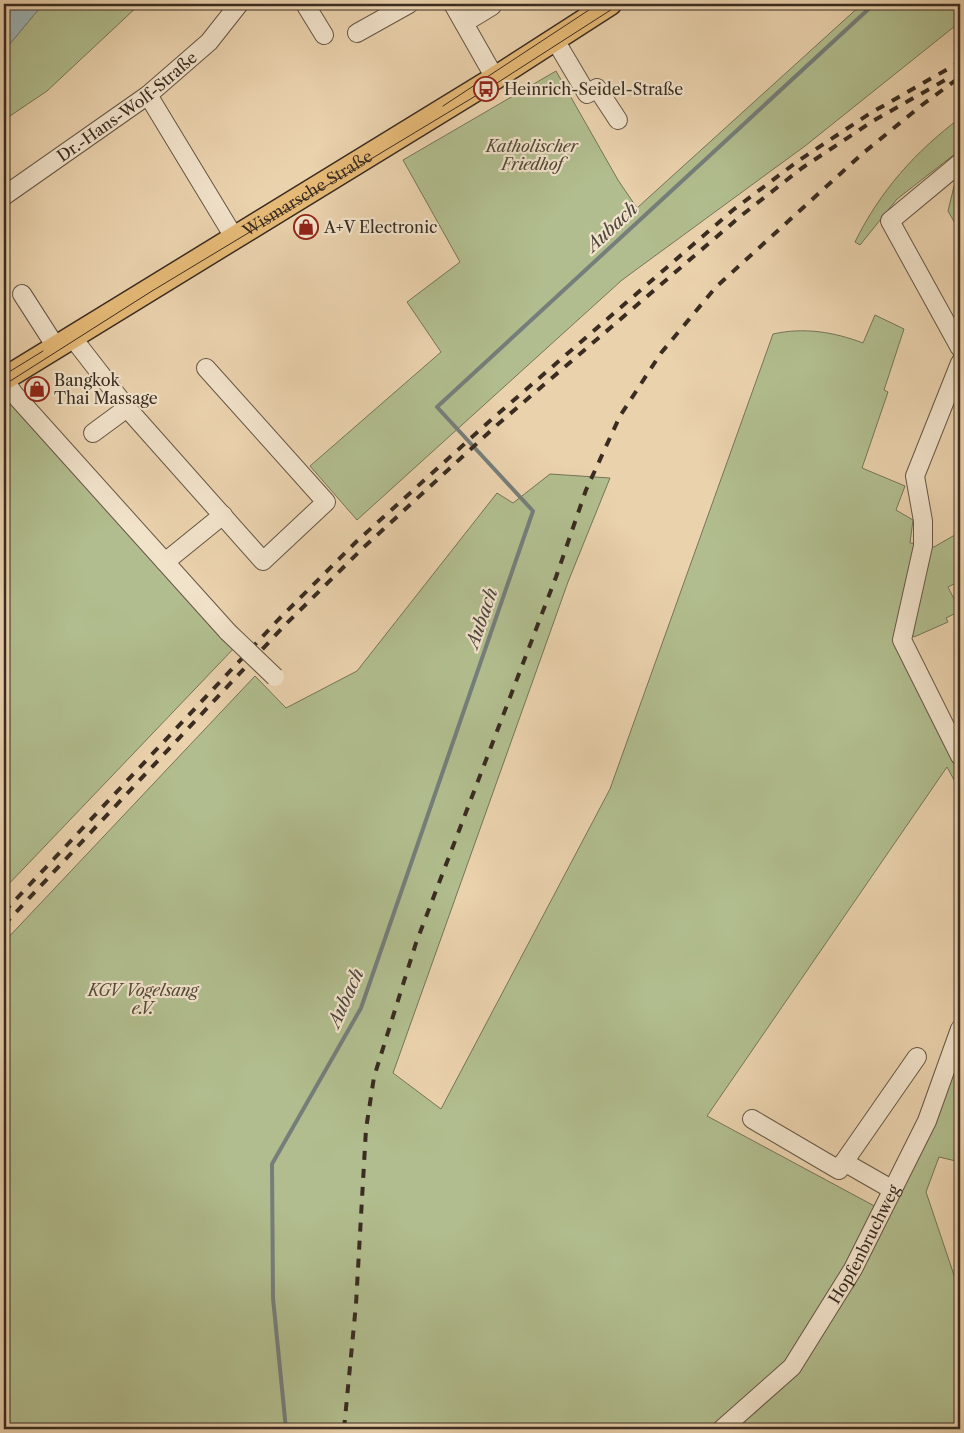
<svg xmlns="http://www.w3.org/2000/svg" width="964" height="1433" font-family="'Libre Caslon Text',serif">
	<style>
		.green { fill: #b1bd8e; stroke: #767458 }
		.water { fill: #9db5b6; stroke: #757e7a }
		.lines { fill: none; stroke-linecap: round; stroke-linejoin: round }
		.stream { stroke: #757e7a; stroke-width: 4 }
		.minor-casing { stroke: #665644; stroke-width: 20 }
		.major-casing { stroke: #3a2c21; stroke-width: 25 }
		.minor { stroke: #f1e2ca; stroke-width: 18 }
		.major { stroke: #e5b976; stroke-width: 22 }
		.tram { stroke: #3a2c21; stroke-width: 1 }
		.rail { stroke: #3a2c21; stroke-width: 4; stroke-dasharray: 9 9; stroke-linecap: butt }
		.minor-bridge-casing { stroke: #665644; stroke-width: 20; stroke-linecap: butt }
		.minor-bridge { stroke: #f1e2ca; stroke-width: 18 }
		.labels { text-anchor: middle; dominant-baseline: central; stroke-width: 4.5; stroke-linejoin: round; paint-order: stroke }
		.poi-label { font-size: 16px; fill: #3a2c21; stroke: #f1e2ca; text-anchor: start }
		.street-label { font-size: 16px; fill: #3a2c21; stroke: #f1e2ca }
		.park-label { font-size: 16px; font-style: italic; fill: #524937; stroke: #f1e2ca }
		.water-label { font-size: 18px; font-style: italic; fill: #4e473f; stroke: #f1e2ca }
	</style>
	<rect width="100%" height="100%" fill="#ead2ad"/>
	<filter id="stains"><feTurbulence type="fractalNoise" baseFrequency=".004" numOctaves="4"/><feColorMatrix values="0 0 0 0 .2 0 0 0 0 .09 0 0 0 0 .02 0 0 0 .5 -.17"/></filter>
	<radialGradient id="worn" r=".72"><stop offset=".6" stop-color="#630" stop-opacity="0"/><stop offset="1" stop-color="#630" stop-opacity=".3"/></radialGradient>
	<!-- green -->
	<g class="green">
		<path d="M43,4H140L47,91L4,120V51Z"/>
		<path d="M862,4H960V22L805,146L622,280L357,520L310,466L441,352L407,302L460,262L403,160L556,71L618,180L637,208Z"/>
		<path d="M960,118V150L897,199L860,245L855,242C880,191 915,152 960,118Z"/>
		<path d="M960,176V232L948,211L956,178Z"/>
		<path d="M875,315L904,329L884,390L888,392L862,468L905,486L896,510L913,520L910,543L918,544L896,637L960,766V791L947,767L707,1116L880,1209L783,1368L715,1429H4V942L255,676L286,708L357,671L497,493L513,503L550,474L610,478L568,582L393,1073L441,1109L610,789L773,334C804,327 834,332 863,343Z"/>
		<path d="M10,401L237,645L4,889V404Z"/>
		<path d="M960,532V581L948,587L960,611L946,618L948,622L914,637L912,634L918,591L928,546L934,547Z"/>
		<path d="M960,1050V1162L939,1157L926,1192L960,1293V1429H722L792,1367Z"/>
	</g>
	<!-- water -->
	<path class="water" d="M4,4H43L4,51Z"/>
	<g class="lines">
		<!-- stream -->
		<path class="stream" d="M286,1429L273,1298L272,1164L361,1008L533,511L437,407L874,4"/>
		<defs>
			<g id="minor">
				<path d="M305,4L324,35"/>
				<path d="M453,4L495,78"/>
				<path d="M464,23L492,6"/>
				<path d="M357,33L409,4"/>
				<path d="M555,40L587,94L597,88L618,120"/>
				<path d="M148,95L234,237"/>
				<path d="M960,163L890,221L960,348"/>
				<path id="s1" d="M4,196L148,95L209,42L239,4"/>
				<path d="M22,294L56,347"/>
				<path d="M72,337L127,408L263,561L326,502L206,368"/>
				<path d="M960,363L915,476L923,521V546L902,640L960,756"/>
				<path d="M4,379L14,394L228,632"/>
				<path d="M93,433L127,408"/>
				<path d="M165,562L223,515"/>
				<path d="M752,1119L839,1170L844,1162L893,1190"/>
				<path d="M844,1162L917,1057"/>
				<path id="s2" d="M722,1429L792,1367L853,1269L927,1121L960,1029"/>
			</g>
			<g id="major">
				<path id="s3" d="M4,379L495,78L610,4"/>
			</g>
		</defs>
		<!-- minor casing -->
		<use href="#minor" class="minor-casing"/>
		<!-- major casing -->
		<use href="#major" class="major-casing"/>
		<!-- minor -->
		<use href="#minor" class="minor"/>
		<!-- major -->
		<use href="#major" class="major"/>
		<!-- tram -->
		<g class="tram">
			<path d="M443,106L598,4"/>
			<path d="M4,375L43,351"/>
			<path d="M4,385L152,291L497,83L620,4"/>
		</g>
		<!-- rail -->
		<g class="rail">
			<path d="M4,912L278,620L357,541L492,419L733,210L798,161L869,114L960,62"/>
			<path d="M4,925L285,625L363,548L497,425L742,215L802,168L873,121L947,79"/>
			<path d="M344,1429L356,1304L366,1129L374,1077L416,943L556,577L586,490L620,416L661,353L716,287L862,154L922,105L960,77"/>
		</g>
		<defs>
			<path id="minor-bridge" d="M228,632L275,677"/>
		</defs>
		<!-- minor-bridge casing -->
		<use href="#minor-bridge" class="minor-bridge-casing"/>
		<!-- minor-bridge -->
		<use href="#minor-bridge" class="minor-bridge"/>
	</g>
	<!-- icons -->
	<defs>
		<symbol id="bus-ring" viewBox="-11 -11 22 22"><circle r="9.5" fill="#f1e2ca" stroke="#8f2418" stroke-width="1.5"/><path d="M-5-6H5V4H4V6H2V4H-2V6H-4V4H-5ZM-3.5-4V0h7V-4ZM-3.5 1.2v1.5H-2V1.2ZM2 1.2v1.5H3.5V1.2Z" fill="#8f2418"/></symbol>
		<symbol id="shop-ring" viewBox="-11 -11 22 22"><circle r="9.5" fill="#f1e2ca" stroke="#8f2418" stroke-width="1.5"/><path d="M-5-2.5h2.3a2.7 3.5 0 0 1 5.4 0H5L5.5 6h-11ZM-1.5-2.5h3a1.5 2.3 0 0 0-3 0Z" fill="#8f2418"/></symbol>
	</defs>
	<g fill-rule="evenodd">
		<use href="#bus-ring" x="472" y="75" width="28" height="28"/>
		<use href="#shop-ring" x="292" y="213" width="28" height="28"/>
		<use href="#shop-ring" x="23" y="375" width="28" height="28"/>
	</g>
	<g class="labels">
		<!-- poi labels -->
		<g class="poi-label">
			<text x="504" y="89">Heinrich-Seidel-Straße</text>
			<text x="324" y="227">A+V Electronic</text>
			<text x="54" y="380">Bangkok<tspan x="54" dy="18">Thai Massage</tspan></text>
		</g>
		<!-- street labels -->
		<g class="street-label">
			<text stroke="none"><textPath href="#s1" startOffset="152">Dr.-Hans-Wolf-Straße</textPath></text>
			<text stroke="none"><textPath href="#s3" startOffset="356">Wismarsche Straße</textPath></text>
			<text stroke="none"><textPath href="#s2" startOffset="236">Hopfenbruchweg</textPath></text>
		</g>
		<!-- park labels -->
		<g class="park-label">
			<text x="532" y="146">Katholischer<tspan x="532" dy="18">Friedhof</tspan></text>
			<text x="143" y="990">KGV Vogelsang<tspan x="143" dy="18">e.V.</tspan></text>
		</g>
		<!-- water labels -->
		<g class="water-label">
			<text transform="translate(612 227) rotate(-43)">Aubach</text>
			<text transform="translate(482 618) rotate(-71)">Aubach</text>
			<text transform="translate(346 998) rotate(-66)">Aubach</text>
		</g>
	</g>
	<!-- margin -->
	<rect width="964" height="1433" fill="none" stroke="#ead2ad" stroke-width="20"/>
	<rect x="5" y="5" width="954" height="1423" fill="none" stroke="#3a2c21" stroke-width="2.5"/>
	<rect x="10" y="10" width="944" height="1413" fill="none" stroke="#3a2c21"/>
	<rect width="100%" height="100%" filter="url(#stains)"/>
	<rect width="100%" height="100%" fill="url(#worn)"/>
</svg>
